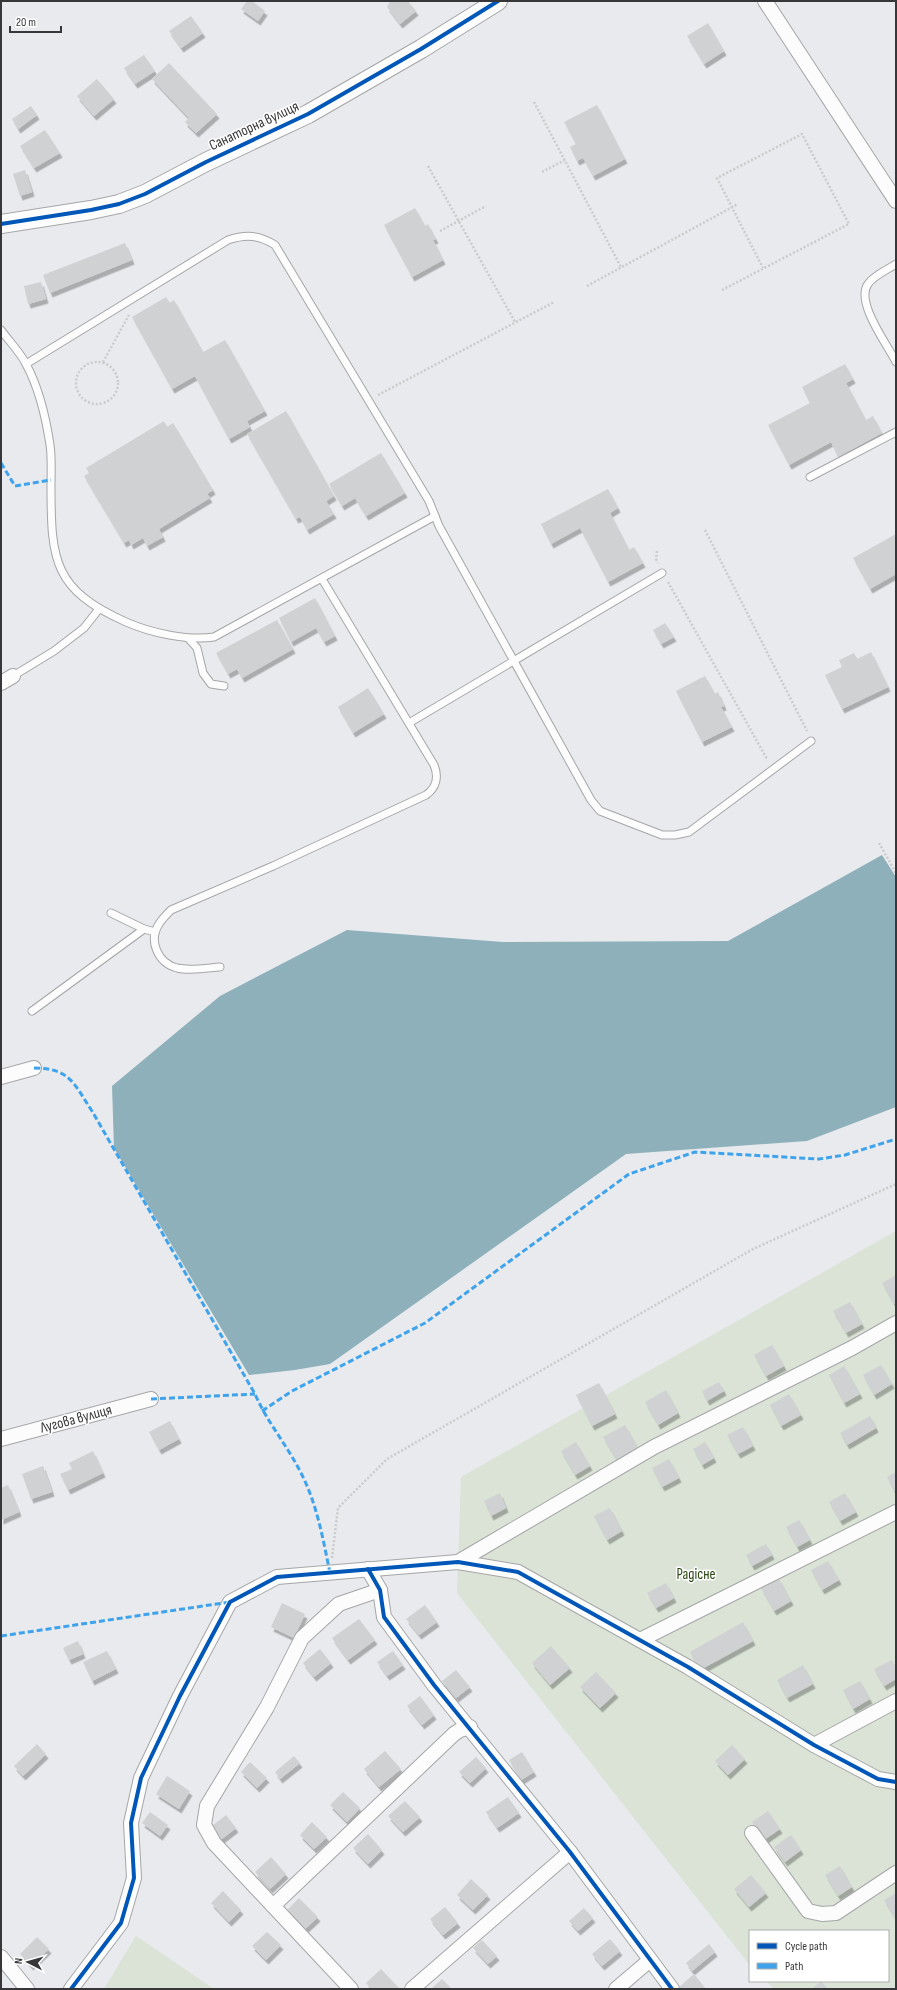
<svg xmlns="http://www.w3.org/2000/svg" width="897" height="1990" font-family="'Sofia Sans Condensed',sans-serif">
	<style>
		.green { fill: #dae3d6 }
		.water { fill: #8eb0bb }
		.building { fill: #d0d1d3; filter: url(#shadow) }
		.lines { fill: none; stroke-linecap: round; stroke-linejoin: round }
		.service-casing { stroke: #a5a6a8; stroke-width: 9 }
		.minor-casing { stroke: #a5a6a8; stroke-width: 16 }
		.tertiary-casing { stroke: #a5a6a8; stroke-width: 20 }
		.path { stroke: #cacbcb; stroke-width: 2.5; stroke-dasharray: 2 2; stroke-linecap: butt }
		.service { stroke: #fcfcfc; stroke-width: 7 }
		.minor { stroke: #fcfcfc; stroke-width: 14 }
		.tertiary { stroke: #fcfcfc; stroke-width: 18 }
		.quiet { stroke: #3fa3ec; stroke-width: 3; stroke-dasharray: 6 3; stroke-linecap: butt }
		.cycleway-casing { stroke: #fff; stroke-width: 6 }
		.cycleway { stroke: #0057b8; stroke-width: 4 }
		.labels { text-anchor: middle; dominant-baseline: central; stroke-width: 3; stroke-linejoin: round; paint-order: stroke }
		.street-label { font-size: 15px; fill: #373739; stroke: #fff }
		.park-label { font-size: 15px; fill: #2a4611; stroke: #fff }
	</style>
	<defs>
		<filter id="shadow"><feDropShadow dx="2.5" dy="4.5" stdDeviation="0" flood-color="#0004"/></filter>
	</defs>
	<rect width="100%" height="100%" fill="#e8eaed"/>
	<!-- green -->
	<g class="green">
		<path d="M896,1231V1989H774L766,1981H888V1931H750V1964L748,1963L457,1593L461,1477Z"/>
		<path d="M136,1936L214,1989H104Z"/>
	</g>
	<!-- water -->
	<path class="water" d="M882,855L896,877V1107L807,1141L626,1154L330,1364L295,1370L249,1375L114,1148L112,1086L220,996L347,930L503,942L728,941Z"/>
	<!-- building -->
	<g class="building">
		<path d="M247,1H252L265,11L258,21L241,9Z"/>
		<path d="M390,1H408L416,11L400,24L387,7Z"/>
		<path d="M191,16L203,33L181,48L169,31Z"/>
		<path d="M708,23L724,51L704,64L687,36Z"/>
		<path d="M144,55L155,71L135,84L124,68Z"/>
		<path d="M169,63L217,114L196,133L185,122L189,118L152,79Z"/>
		<path d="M97,79L114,99L94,116L77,96Z"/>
		<path d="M597,105L625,159L593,176L583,158L577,161L570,147L576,144L564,122Z"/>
		<path d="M31,106L37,115L18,129L12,119Z"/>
		<path d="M45,130L60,153L34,168L20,146Z"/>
		<path d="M25,170L32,192L20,196L13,174Z"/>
		<path d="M415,208L425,226L428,224L436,239L433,240L443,260L412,277L384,225Z"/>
		<path d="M125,243L132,260L50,293L43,275Z"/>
		<path d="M41,282L46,299L28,304L24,286Z"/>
		<path d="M166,297L170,303L174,300L203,352L225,340L265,411L247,421L250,427L229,439L195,376L172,389L132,317Z"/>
		<path d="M845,364L853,379L846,383L866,420L873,416L882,433L838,457L831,442L789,465L768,425L810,403L802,387Z"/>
		<path d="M286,411L334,496L326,501L334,514L307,530L300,517L296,519L247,434Z"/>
		<path d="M164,421L167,427L173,423L213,490L207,494L210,498L159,529L163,537L147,546L143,538L131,545L129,540L124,543L84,476L89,473L86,468Z"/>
		<path d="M381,453L405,493L366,516L355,498L342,506L329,484Z"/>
		<path d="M608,489L618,508L610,513L629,550L634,547L643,563L608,582L580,528L551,544L541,524Z"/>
		<path d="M896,534V574L870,589L853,558Z"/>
		<path d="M315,598L335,636L324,642L316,628L291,642L279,618Z"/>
		<path d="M277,620L293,649L242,678L237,669L228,674L216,653Z"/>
		<path d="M665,623L674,637L661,644L653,630Z"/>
		<path d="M871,652L888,687L842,709L825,675L842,667L839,660L854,653L857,659Z"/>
		<path d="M705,676L715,694L718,692L724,706L721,707L732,727L702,742L676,691Z"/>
		<path d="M368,688L384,714L353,733L338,707Z"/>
		<path d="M896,1275V1303L894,1304L882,1283Z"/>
		<path d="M850,1302L862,1324L846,1333L833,1311Z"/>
		<path d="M772,1345L784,1366L766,1376L754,1355Z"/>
		<path d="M881,1365L892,1384L874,1395L863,1375Z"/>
		<path d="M844,1366L860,1394L844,1403L829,1375Z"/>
		<path d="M719,1382L724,1391L707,1401L702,1391Z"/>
		<path d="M599,1383L615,1414L592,1426L576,1395Z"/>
		<path d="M666,1390L678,1413L658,1425L645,1402Z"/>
		<path d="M789,1394L801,1415L781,1426L770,1405Z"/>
		<path d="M870,1416L876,1428L847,1445L840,1433Z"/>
		<path d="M170,1421L179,1439L159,1450L149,1432Z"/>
		<path d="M625,1425L638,1448L617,1460L603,1437Z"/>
		<path d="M743,1427L753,1446L738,1454L727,1435Z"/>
		<path d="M576,1442L590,1466L575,1475L561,1451Z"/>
		<path d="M705,1442L714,1458L702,1465L693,1449Z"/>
		<path d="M93,1451L103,1473L68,1490L60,1474L72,1469L69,1463Z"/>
		<path d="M669,1459L679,1478L662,1487L652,1468Z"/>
		<path d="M43,1466L52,1492L31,1499L22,1474Z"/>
		<path d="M896,1472V1490L894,1491L887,1477Z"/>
		<path d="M8,1485L19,1512L1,1520V1488Z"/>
		<path d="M500,1493L506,1508L491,1516L484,1501Z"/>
		<path d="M845,1493L856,1512L840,1521L829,1502Z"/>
		<path d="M610,1508L622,1531L607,1540L594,1516Z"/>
		<path d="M799,1520L810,1540L797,1547L786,1527Z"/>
		<path d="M766,1544L772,1555L752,1566L746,1555Z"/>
		<path d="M828,1561L839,1580L822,1590L811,1570Z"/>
		<path d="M779,1579L791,1601L774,1611L761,1588Z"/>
		<path d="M666,1583L674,1598L656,1608L647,1593Z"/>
		<path d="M282,1603L305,1614L294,1638L271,1627Z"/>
		<path d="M425,1605L437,1622L419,1635L406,1619Z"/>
		<path d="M359,1619L375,1640L348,1660L332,1638Z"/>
		<path d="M743,1622L753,1641L700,1670L690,1652Z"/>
		<path d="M78,1641L83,1654L69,1660L63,1648Z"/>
		<path d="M551,1646L570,1668L550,1685L532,1663Z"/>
		<path d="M320,1649L331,1663L314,1677L303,1663Z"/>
		<path d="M107,1651L116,1669L92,1681L83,1662Z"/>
		<path d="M393,1651L403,1665L387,1676L377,1662Z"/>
		<path d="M892,1660L896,1668V1679L884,1686L874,1669Z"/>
		<path d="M803,1665L813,1684L787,1698L777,1680Z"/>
		<path d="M456,1670L470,1687L456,1698L442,1681Z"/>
		<path d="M596,1672L616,1693L600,1708L580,1687Z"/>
		<path d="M860,1681L870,1699L853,1709L843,1690Z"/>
		<path d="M420,1696L434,1715L422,1725L407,1706Z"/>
		<path d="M37,1744L46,1754L23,1776L14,1766Z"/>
		<path d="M732,1745L745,1759L728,1775L715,1761Z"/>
		<path d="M385,1751L401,1769L379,1787L364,1769Z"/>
		<path d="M522,1752L534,1772L521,1780L509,1760Z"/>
		<path d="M294,1756L300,1763L280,1779L275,1772Z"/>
		<path d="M476,1757L486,1768L470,1783L459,1772Z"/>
		<path d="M250,1762L267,1778L257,1788L241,1772Z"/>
		<path d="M167,1776L190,1791L179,1809L156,1794Z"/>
		<path d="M343,1792L360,1808L347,1822L330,1805Z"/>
		<path d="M508,1797L519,1813L497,1828L486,1812Z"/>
		<path d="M405,1801L420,1817L403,1832L388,1816Z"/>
		<path d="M768,1811L780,1829L764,1840L752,1822Z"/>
		<path d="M150,1812L168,1825L160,1836L142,1823Z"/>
		<path d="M226,1815L236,1828L218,1842L208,1829Z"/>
		<path d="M312,1822L327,1837L314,1849L300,1835Z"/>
		<path d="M368,1834L382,1850L368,1864L353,1848Z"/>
		<path d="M791,1835L801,1850L785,1862L774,1847Z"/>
		<path d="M271,1857L286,1874L270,1889L255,1872Z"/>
		<path d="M840,1866L852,1887L838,1896L825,1875Z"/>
		<path d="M751,1875L766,1893L749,1907L734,1889Z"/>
		<path d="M471,1879L488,1895L473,1910L457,1895Z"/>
		<path d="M223,1891L241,1910L229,1922L211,1903Z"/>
		<path d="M896,1893V1919L884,1900Z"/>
		<path d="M299,1898L318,1917L304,1930L286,1911Z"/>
		<path d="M445,1907L458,1923L443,1935L430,1919Z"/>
		<path d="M584,1908L593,1918L578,1931L569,1921Z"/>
		<path d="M267,1932L281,1945L266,1960L252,1946Z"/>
		<path d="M37,1937L49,1949L31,1966L20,1954Z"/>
		<path d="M610,1939L620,1951L602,1966L592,1954Z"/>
		<path d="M482,1940L497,1956L488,1964L473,1948Z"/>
		<path d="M709,1944L715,1952L692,1971L686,1963Z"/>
		<path d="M381,1969L399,1988L397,1989H371L366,1983Z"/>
		<path d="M694,1974L706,1989H679L678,1988Z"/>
		<path d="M442,1979L452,1989H431Z"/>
		<path d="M821,1981L828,1989H812Z"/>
	</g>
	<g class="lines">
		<defs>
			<g id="service">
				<path d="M896,264C887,270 874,275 868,284C855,302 887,344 896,362"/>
				<path d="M1,330C9,341 20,352 26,364C39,388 46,418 50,445C52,458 51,473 51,487C51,561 54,590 126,622C151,633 188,641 214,637L435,516"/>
				<path d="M26,364L228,240C246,234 259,235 275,245L429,501L439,526L591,800L600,811L662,835H675L689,832L811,741"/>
				<path d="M810,477L896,432"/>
				<path d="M189,639L197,648L203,673L211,684L224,686"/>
				<path d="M13,676L54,651L84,628L99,609"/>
				<path d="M409,723L662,573"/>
				<path d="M111,913L144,929"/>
				<path d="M220,967C207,968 190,971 177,968C158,963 148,941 159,924C162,919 167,914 171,910L273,866L426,795C436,788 439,777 434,765L322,579"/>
				<path d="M32,1011L144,929L155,932"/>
			</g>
			<g id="minor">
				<path d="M765,1L896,201"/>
				<path d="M1,683L13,676"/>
				<path d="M1,1077L34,1068"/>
				<path d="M1,1439L151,1399"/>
				<path d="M458,1562L654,1447L852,1348L896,1323"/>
				<path d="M368,1569L380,1590L384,1617L434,1685L570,1852L672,1989"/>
				<path d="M640,1640L896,1512"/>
				<path d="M814,1745L896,1701"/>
				<path d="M752,1833L808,1911L822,1914L836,1913L896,1873"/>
				<path d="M273,1906L454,1734L460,1730L470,1727"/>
				<path d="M1,1957L27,1989"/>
				<path d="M71,1989L121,1923L134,1878L131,1823L141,1778L180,1696L230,1602L277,1577L458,1562L518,1572L688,1667L814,1745L878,1779L896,1782"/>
				<path d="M351,1989L214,1843L204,1825L207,1806L267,1707L302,1638L339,1604L380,1590"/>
				<path d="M412,1989L570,1852"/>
				<path d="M616,1989L650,1960"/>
			</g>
			<path id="tertiary" d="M1,224L91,210L119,204L145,194L206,162L308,114L421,49L498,1"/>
		</defs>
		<!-- service casing -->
		<use href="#service" class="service-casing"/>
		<!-- minor casing -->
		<use href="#minor" class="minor-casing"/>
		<!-- tertiary casing -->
		<use href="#tertiary" class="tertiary-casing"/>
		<!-- path -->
		<g class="path">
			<path d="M534,102L621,267"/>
			<path d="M428,166L515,322"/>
			<path d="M542,172L565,160"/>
			<path d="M440,231L486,206"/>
			<path d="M587,286L738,204"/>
			<path d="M722,290L849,224L802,134L717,178L763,268"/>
			<circle cx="97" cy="383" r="21"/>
			<path d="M103,362L129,315"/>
			<path d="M378,395L554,302"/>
			<path d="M705,530L807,731"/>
			<path d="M657,551L656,559L658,563"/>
			<path d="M668,582L767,759"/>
			<path d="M879,843L896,873"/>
			<path d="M332,1558L338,1508L387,1459L753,1249L896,1184"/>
		</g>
		<!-- service -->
		<use href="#service" class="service"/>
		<!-- minor -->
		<use href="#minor" class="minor"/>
		<!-- tertiary -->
		<use href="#tertiary" class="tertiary"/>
		<!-- quiet -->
		<g class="quiet">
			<path d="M1,463L15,486L51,480"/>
			<path d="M34,1068C70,1068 74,1084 92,1111L255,1394C267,1422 287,1445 301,1473C317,1504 323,1539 330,1573"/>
			<path d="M151,1399L255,1394"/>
			<path d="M262,1411L292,1391L425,1323L629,1174L695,1152L819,1159L845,1155L896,1139"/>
			<path d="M1,1636L230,1602"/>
		</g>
		<defs>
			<g id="cycleway">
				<path d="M1,224L91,210L119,204L145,194L206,162L308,114L421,49L498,1"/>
				<path d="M368,1569L380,1590L384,1617L434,1685L570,1852L672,1989"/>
				<path d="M71,1989L121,1923L134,1878L131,1823L141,1778L180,1696L230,1602L277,1577L458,1562L518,1572L688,1667L814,1745L878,1779L896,1782"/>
			</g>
		</defs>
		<!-- cycleway casing -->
		<use href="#cycleway" class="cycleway-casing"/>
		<!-- cycleway -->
		<use href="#cycleway" class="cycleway"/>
	</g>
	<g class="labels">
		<!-- street labels -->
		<g class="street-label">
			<text transform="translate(254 126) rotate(-25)">Санаторна вулиця</text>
			<text transform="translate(76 1419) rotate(-15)">Лугова вулиця</text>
		</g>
		<!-- park labels -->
		<g class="park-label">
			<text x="696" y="1574">Радісне</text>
		</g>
	</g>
	<!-- border -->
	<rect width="897" height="1990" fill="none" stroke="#373739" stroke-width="4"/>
	<!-- legend -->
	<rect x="749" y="1930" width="140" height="52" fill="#ffffff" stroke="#afafb0"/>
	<rect x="757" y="1943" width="20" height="6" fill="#0057b8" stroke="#afafb0"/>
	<text x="785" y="1950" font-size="12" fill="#373739">Cycle path</text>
	<rect x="757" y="1963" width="20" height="6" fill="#3fa3ec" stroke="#afafb0"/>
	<text x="785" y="1970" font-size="12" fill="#373739">Path</text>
	<!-- north arrow -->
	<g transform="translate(28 1962) rotate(276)" stroke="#ffffff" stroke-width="3" paint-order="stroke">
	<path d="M0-3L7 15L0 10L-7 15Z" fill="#373739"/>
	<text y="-6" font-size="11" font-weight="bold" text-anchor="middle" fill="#373739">N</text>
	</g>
	<!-- scale -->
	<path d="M10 26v6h51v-6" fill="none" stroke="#373739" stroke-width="2"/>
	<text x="16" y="26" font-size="12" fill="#373739" stroke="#ffffff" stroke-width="3" paint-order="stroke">20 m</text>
</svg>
